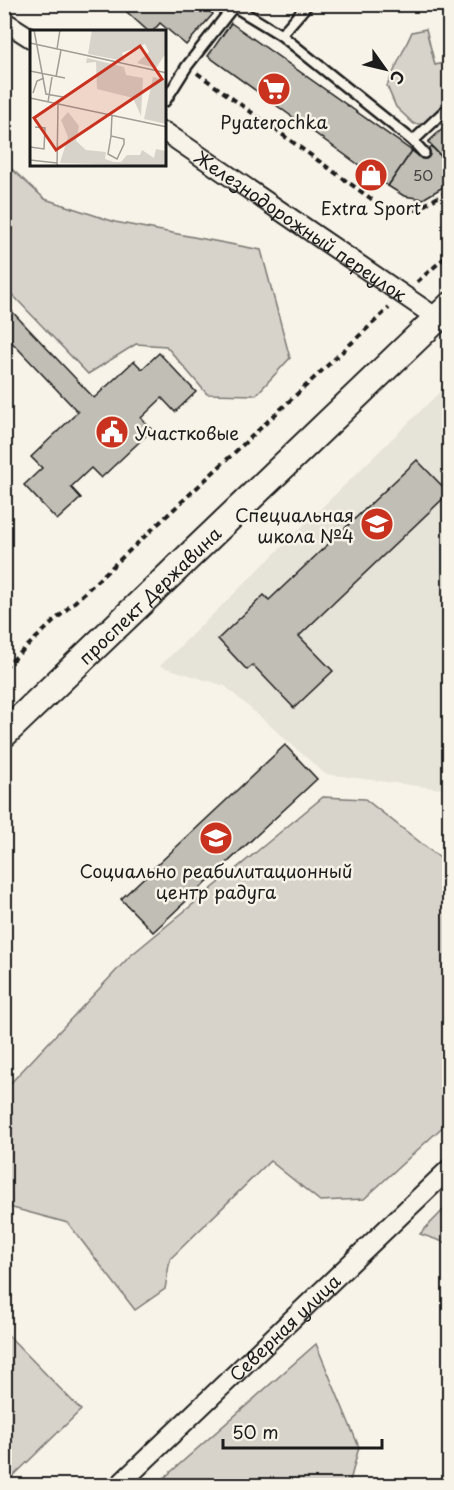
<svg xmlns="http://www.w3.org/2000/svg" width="454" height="1490" font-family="'Playpen Sans',sans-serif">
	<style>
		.built { fill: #e6e3d9 }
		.green { fill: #d7d3cb; stroke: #7a7874; stroke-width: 1.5 }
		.building { fill: #c0beb5; stroke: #1c1c1c; stroke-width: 1.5 }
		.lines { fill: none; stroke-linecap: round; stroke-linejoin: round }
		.lane-casing { stroke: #1c1c1c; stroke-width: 14 }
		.street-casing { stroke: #1c1c1c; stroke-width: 22 }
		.secondary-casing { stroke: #1c1c1c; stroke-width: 30 }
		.path { stroke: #1c1c1c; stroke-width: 4; stroke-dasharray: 6 4.5; stroke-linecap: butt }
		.lane { stroke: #f7f3e8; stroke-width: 9 }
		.street { stroke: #f7f3e8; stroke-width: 18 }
		.secondary { stroke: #f7f3e8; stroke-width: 26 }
		.labels { text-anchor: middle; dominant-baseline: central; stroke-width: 5; stroke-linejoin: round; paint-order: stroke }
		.number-label { font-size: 15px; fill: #454442 }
		.poi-label { font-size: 18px; fill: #1c1c1c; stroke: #f7f3e8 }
		.street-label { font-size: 18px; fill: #1c1c1c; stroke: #f7f3e8 }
		.inset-road { fill: none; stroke: #9f9d96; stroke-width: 1.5 }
		.view { fill: #c8321e; fill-opacity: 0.15; stroke: #c8321e; stroke-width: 3 }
		.inset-edge { fill: none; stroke: #1c1c1c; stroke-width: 3 }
	</style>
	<rect width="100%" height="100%" fill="#f7f3e8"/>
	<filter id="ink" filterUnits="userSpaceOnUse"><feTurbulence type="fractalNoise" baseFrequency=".0167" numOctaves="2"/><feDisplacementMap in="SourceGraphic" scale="12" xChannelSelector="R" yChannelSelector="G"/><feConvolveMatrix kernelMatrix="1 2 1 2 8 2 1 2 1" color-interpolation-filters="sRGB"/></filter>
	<g filter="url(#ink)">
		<!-- built -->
		<path class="built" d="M449,383V790L325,774L225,686L160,666Z"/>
		<!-- green -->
		<g class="green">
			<path d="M426,29L435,65L449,62V99L426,124H414L396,107L387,86L412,32Z"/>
			<path d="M5,163L45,199L115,222L261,250L290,358L256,395L207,394L166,346L136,344L88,374L5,287Z"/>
			<path d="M323,797L365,799L449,865V1121L364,1199L320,1201L270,1161L170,1259L165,1289L135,1310L68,1223L5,1206V1089L130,956Z"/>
			<path d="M449,1204V1244L420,1234Z"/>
			<path d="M5,1332L81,1410L5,1484Z"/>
			<path d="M316,1344L359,1447L349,1485H156Z"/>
		</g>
		<!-- building -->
		<g class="building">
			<path d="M118,4H201L213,14L186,45L160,23L152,32H149Z"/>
			<path d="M231,23L412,151L388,186L208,56Z"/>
			<path d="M450,122V166L428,142Z"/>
			<path d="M432,147L450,166V182L443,187L423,199L404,196L388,186L412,151L420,157Z"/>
			<path d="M4,303L94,398L134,361L142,369L159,353L196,392L175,412L162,398L141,418L152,430L101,478L91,468L71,487L81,498L57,520L24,485L42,468L31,457L78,412L4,334Z"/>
			<path d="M417,460L449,493L299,636L333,671L294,708L253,665L247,670L218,639L264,595L269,600Z"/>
			<path d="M285,745L317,779L153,932L121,899Z"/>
		</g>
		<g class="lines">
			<defs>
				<g id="lane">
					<path d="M230,4L281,35L308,4"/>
					<path d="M281,35L413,141"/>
					<path d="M165,101L187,66L233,7"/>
					<path d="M424,153L413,141L450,106"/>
				</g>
				<g id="street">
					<path d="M4,21L32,39"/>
					<path id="s1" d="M165,132L437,318"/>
					<path id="s2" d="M118,1486L450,1168"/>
				</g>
				<g id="secondary">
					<path id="s3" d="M4,734L450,306"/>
				</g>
			</defs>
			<!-- lane casing -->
			<use href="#lane" class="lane-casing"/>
			<!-- street casing -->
			<use href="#street" class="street-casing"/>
			<!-- secondary casing -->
			<use href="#secondary" class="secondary-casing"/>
			<!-- path -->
			<g class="path">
				<path d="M197,73L388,211L416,210L450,190"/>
				<path d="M417,282L450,253"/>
				<path d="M4,668L389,308"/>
			</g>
			<!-- lane -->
			<use href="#lane" class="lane"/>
			<!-- street -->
			<use href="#street" class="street"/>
			<!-- secondary -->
			<use href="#secondary" class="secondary"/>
		</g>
	</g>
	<!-- icons -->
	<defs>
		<symbol id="supermarket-disc" viewBox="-11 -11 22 22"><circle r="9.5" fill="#c8321e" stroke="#f7f3e8"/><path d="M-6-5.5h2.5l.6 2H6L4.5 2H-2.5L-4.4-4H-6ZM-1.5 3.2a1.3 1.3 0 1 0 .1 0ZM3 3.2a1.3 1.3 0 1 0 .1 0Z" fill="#fff"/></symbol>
		<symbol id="shop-disc" viewBox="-11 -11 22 22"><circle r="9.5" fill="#c8321e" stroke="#f7f3e8"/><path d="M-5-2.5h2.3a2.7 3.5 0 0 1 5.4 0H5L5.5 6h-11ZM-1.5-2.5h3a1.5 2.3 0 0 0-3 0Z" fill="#fff"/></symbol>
		<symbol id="civic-disc" viewBox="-11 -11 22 22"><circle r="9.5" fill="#c8321e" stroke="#f7f3e8"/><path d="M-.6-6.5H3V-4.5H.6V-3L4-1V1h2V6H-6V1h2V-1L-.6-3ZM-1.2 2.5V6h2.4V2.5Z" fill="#fff"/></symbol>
		<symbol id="school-disc" viewBox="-11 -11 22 22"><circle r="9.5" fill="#c8321e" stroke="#f7f3e8"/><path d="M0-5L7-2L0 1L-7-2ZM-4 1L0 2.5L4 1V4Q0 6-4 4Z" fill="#fff"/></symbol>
	</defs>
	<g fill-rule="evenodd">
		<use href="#supermarket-disc" x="255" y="70" width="38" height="38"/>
		<use href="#shop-disc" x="352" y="156" width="38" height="38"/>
		<use href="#civic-disc" x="93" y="413" width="38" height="38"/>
		<use href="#school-disc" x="358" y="505" width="38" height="38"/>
		<use href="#school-disc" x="197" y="819" width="38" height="38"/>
	</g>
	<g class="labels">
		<!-- number labels -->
		<g class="number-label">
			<text x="423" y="174">50</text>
		</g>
		<!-- poi labels -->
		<g class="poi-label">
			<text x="274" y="121">Pyaterochka</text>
			<text x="371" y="207">Extra Sport</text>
			<text x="135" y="432" text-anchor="start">Участковые</text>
			<text x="354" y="514" text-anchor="end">Специальная<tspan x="354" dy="21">школа №4</tspan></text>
			<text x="216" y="870">Социально реабилитационный<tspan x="216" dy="21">центр радуга</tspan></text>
		</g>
		<!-- street labels -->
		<g class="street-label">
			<text stroke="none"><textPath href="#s1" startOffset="165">Железнодорожный переулок</textPath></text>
			<text stroke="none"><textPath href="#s3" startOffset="201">проспект Державина</textPath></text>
			<text stroke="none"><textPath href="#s2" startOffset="230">Северная улица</textPath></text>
		</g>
	</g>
	<!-- overview -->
	<g transform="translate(30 30)">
		<rect width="136" height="136" fill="#f7f3e8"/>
		<path d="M62,0H135L136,23L126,38L107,33L119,22L115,14L92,23L94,31L58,24ZM57,28L94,37L96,45L113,48L111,86L103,68L67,59L66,32L56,33ZM123,47L136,50V94L114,89ZM38,82L49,96L46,111L56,120L76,122L75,129L84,132H91L97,125H110L112,120L124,128L126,119L136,121V136L30,133L38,107L31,90Z" fill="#d7d3cb"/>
		<path class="inset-road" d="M4,0L16,64L33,67M0,13L137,43M27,19L30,0M0,41L35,48M26,47L31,20M3,63L7,51L14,48M0,68L137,97M18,72L22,47M81,106L78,124L87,129L94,114V109L81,106L82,85M0,117L14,119L15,98L5,97M0,130L27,133M27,137L28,74"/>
		<path class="view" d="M110,16L132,49L26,120L4,88Z"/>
		<rect width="136" height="136" class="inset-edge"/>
	</g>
	<!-- margin -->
	<rect width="454" height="1490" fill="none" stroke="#f7f3e8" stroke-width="24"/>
	<rect x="12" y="12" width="430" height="1466" fill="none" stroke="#1c1c1c" stroke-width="2" filter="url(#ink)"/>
	<!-- north arrow -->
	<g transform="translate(385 69) rotate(124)" stroke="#f7f3e8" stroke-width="4.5" paint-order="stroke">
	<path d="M0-4.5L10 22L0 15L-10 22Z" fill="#1c1c1c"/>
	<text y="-9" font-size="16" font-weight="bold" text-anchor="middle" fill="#1c1c1c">С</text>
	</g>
	<!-- scale -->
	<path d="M223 1439v9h159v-9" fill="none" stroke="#1c1c1c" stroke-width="3"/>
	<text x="232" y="1439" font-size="18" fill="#1c1c1c" stroke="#f7f3e8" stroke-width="4.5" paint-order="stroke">50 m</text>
</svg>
